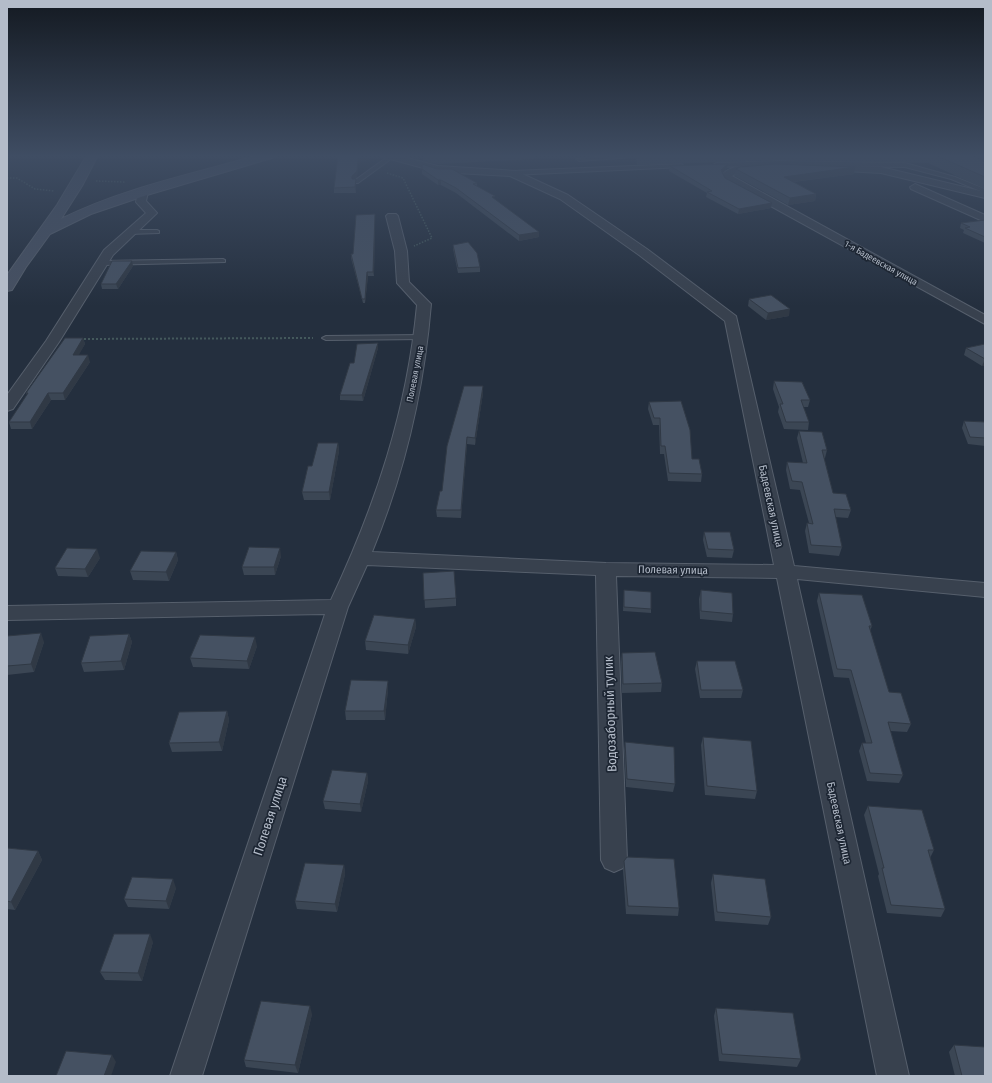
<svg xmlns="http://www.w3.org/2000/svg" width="992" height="1083" font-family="'Fira Sans Condensed',sans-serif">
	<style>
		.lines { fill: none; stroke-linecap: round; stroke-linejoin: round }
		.lane-casing { stroke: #565f6c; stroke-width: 2 }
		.street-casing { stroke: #565f6c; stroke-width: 2 }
		.secondary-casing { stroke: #565f6c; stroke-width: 2 }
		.path-far1 { stroke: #44595c; stroke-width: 1.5; stroke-dasharray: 1.5 1.5; stroke-linecap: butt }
		.path { stroke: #44595c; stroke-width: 2; stroke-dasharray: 2 2; stroke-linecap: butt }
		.lane { fill: #38414e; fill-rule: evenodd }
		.street { fill: #38414e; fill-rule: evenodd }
		.secondary { fill: #465061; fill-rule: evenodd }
		.wall { fill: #3b4654 }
		.shaded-wall { fill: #303945 }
		.building { fill: #455162; stroke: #303945 }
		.labels { text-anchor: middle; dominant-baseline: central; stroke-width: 3.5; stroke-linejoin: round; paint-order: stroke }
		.far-street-label { font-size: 9px; fill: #b4bcc9; stroke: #1d2633 }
		.street-label { font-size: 11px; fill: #b4bcc9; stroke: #1d2633 }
		.near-street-label { font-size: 13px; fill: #b4bcc9; stroke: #1d2633 }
	</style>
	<rect width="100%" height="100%" fill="#242f3e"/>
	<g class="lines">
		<defs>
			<g id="lane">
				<path d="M390,155L395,156L358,183H354V181Z"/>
				<path d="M614,155H636L633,157L579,161L576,159Z"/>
				<path d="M780,161L905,163L955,177L985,189V193L951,179L905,167L780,165L716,167L713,165L716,163Z"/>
				<path d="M682,164L684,167L512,175L509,173L512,171Z"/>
				<path d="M157,230L159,231V233L129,234L126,232L129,230Z"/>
				<path d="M223,259L225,260V262L103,265L100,263L103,261Z"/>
				<path d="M423,335H426V339L326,340L322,338L326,336Z"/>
			</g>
			<g id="street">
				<path d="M381,155H396L438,166L516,171L568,195L647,249L736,316L794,566L985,583V597L797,579L909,1076H877L777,578L616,576L627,860L623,868L614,872L605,868L601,860L596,575L367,565L348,607L202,1076H170L325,614L7,620V606L331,600C376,504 407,411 417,305L397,283L395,251L386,216L388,214H396L398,216L407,251L409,282L431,304C424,390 405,472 372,552L606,563L774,565L725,321L639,255L560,199L510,176L438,172L383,157Z"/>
				<path d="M761,165L764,166L766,168L764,170L739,172L732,176L985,315V324L725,181L722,175C731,164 748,166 761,165Z"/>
				<path d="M830,165L881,167L985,192V198L881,173L827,170L825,168L827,166Z"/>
				<path d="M915,184L985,215V222L911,189L910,187Z"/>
				<path d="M143,189L148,192L146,201L157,213L113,255L59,342L13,409L7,411V395L46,341L104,250L146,213L136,202L138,192Z"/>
			</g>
			<path id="secondary" d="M87,155H98L82,186L61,219C123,188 193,174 259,155H277L275,157L147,195L91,214L50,234L26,267L12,290L7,291V275L57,205Z"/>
		</defs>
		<!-- lane casing -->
		<use href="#lane" class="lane-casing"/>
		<!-- street casing -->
		<use href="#street" class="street-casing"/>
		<!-- secondary casing -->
		<use href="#secondary" class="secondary-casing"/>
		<!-- path-far1 -->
		<g class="path-far1">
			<path d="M285,158L296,155"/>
			<path d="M387,173L403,178L432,238L414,246"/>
			<path d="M7,178H17L35,189L54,191"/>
			<path d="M96,181L125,182"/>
		</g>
		<!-- path -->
		<path class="path" d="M80,339L313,338"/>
		<!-- lane -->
		<use href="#lane" class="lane"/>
		<!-- street -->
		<use href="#street" class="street"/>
		<!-- secondary -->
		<use href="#secondary" class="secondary"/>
	</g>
	<!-- wall -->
	<g class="wall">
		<path d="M338,155H381L358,163L357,177L355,179H356V193H334V188Z"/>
		<path d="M423,155H581L533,159L438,164L423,161Z"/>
		<path d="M636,155H985V189L928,163L780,160L637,165Z"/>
		<path d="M728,164L727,168L723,173L725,178L772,203L771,208L738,214L706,197L707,193L669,171L670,166Z"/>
		<path d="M422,169L477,183V186L539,237L519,241L456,193L441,185H438L422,174Z"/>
		<path d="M736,169L854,174L794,182L816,194L815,201L788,205L735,176Z"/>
		<path d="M375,214L374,276H368L365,303H363L351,258V254H353Z"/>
		<path d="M985,220V243L963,233L964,230L960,228L961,223Z"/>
		<path d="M453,245L480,267V272L458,273L453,249Z"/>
		<path d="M133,266L118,289H102L101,284Z"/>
		<path d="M749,299L789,316L766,320L748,306Z"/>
		<path d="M83,338L85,344L78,355L90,362L65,400H51L32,429H11L9,422L27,395L26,393Z"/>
		<path d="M985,344V366H982L964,355L966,348Z"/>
		<path d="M378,348L363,401L340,400V395L354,363Z"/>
		<path d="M774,381L810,400L808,407H803L809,422L808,430L784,429L778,412L779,407L773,389Z"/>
		<path d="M483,386V393L475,445L467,444L461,518L437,517L436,510L442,491Z"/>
		<path d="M649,402L692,459L702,474L701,482L668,481L664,454H660L659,425H653L648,409Z"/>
		<path d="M964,421L985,422V446L968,444L962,428Z"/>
		<path d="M799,431L827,450L825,458H824L833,493L851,510L848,518L835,517L842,547L839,556L809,553L805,531L807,523H809L800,490L790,489L786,470L787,462L803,463L797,438Z"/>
		<path d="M338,443L339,451L330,500H304L302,492L312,466Z"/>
		<path d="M704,532L734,550L732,558L707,557L703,540Z"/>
		<path d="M176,552L178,560L169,581L133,580L130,571Z"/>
		<path d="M281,556L275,575H244L242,567Z"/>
		<path d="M100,558L88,577L58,576L55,568Z"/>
		<path d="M423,573L456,598V606L425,608Z"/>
		<path d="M624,590L651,609V613L623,611Z"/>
		<path d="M701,590L733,614L732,622L700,619L699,599Z"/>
		<path d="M819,593L872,626L870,631L889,692L911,724L907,732L890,731L903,775L899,783L867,781L859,751L862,743H866L849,678L834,677L817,601Z"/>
		<path d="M415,619L416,627L408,654L366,650L365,641Z"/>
		<path d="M129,634L132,642L124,670L84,672L81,663Z"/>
		<path d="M7,636L44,642L34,672L7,675Z"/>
		<path d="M257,646L249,669L193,667L190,658Z"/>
		<path d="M622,653L662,683L661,692L622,693L621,662Z"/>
		<path d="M697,661L743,690L741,698H700L695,669Z"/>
		<path d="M388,681V689L385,720H346L345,711Z"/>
		<path d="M227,711L229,720L222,751L172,752L169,743Z"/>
		<path d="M703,737L757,791L755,799L705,795L701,745Z"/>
		<path d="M625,742L675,784L673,792L626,787L624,750Z"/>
		<path d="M367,773L368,781L361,812L325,809L323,801Z"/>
		<path d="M868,806L934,850L930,858L945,909L941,917L887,913L878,876L879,874L864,815Z"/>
		<path d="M7,848L38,851L42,860L15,910L7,909Z"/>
		<path d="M624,861L679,908L678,916L626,914L623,870Z"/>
		<path d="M344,865L345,874L337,912L297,909L295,901Z"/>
		<path d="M713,874L771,917L768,925L715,921L711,883Z"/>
		<path d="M176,888L169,909L128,907L124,899Z"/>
		<path d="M153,942L142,981L105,980L100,972Z"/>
		<path d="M716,1008L801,1059L797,1067L719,1061L714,1016Z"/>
		<path d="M312,1014L298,1073L246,1067L244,1060Z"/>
		<path d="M954,1045L985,1076H955L949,1052Z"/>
	</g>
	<!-- shaded-wall -->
	<g class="shaded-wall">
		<path d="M366,155H381L358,163L357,177L352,181V176L358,158Z"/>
		<path d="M533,155H581L533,159Z"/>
		<path d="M728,164L727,168L721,175V170Z"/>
		<path d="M855,167L854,174L783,183L784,177Z"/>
		<path d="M356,179V193L355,187Z"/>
		<rect x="438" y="180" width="3" height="5"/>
		<path d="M816,194L815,201L788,205L790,198Z"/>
		<path d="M772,203L771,208L738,214L739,209Z"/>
		<path d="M375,214V218L374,276L373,272Z"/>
		<path d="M539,232V237L519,241V235Z"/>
		<path d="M132,261L133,266L118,289L116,284Z"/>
		<path d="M367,272L368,276L365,303V299Z"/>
		<path d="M790,309L789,316L766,320L768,313Z"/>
		<path d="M83,338L85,344L75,362L73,355Z"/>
		<path d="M378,343V348L363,401L362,395Z"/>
		<path d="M88,355L90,362L65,400L63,393Z"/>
		<path d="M985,359V366H982Z"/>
		<path d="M483,386V393L475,445V438Z"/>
		<path d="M48,393L51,400L32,429L30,422Z"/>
		<path d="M467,437V444L461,518V510Z"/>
		<path d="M338,443L339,451L330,500L329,492Z"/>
		<path d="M280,548L281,556L275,575L274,567Z"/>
		<path d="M97,549L100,558L88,577L85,569Z"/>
		<path d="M176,552L178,560L169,581L166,572Z"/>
		<path d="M415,619L416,627L408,654V645Z"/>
		<path d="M41,633L44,642L34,672L31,664Z"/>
		<path d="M129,634L132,642L124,670L121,661Z"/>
		<path d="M255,637L257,646L249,669L247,661Z"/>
		<path d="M388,681V689L385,720L384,711Z"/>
		<path d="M227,711L229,720L222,751L219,742Z"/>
		<path d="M367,773L368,781L361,812L360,804Z"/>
		<path d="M38,851L42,860L15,910L11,902Z"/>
		<path d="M344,865L345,874L337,912L335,904Z"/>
		<path d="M173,879L176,888L169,909L166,901Z"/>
		<path d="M150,934L153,942L142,981L138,973Z"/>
		<path d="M310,1006L312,1014L298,1073L295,1065Z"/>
		<path d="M112,1055L116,1062L111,1076H104Z"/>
	</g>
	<!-- building -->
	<g class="building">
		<path d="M338,155H366L358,158L357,171L352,176V179H356L355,187L334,188Z"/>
		<path d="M935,155H972L985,162V177Z"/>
		<path d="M422,164L437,169H452L477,183L473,184L495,196L492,197L539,232L519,235L456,188L441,180H438L422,169Z"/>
		<path d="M728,164L721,170L725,178L772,203L739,209L707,192L712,191L670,166Z"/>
		<path d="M775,164L855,167L784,177L816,194L790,198L736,169L740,167Z"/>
		<path d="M375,214L373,272H367L365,299H362L351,254H353L356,215Z"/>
		<path d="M985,220V237L965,228L970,227L961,223Z"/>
		<path d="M468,242L477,253L480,267L458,268L453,245Z"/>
		<path d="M112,261H132L116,284H101Z"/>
		<path d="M771,295L790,309L768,313L749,299Z"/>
		<path d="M65,338H83L73,355H88L63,393H48L30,422H9L28,393H26Z"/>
		<path d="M378,343L362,395H340L350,363H354L357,344Z"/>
		<path d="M985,344V359L966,348Z"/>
		<path d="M774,381L802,382L810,400H801L809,422H786L780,404H783Z"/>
		<path d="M464,386H483L475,438L467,437L461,510H436L440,491H442L447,446Z"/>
		<path d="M681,401L690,430L692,459H699L702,474L669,473L665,446H661L660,418H654L649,402Z"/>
		<path d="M964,421L985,422V438L970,437Z"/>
		<path d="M799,431L822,432L827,450H822L833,493L846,494L851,510L834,509L842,547L811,545L807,523L813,524L802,482L792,481L787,462L807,463Z"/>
		<path d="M318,443H338L329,492H302L308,466H312Z"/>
		<path d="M704,532H730L734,550L708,549Z"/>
		<path d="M249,547L280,548L274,567H242Z"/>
		<path d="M67,548L97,549L85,569L55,568Z"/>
		<path d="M141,551L176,552L166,572L130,571Z"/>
		<path d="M454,571L456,598L424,600L423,573Z"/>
		<path d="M624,590L651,592V609L624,607Z"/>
		<path d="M701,590L732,593L733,614L701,611Z"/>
		<path d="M819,593L862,595L872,626H869L889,692L901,693L911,724L888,722L903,775L870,773L862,743H872L851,670L837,669Z"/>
		<path d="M374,615L415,619L408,645L365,641Z"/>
		<path d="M41,633L31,664L7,666V636Z"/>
		<path d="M129,634L121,661L81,663L90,636Z"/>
		<path d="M200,635L255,637L247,661L190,658Z"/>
		<path d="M655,652L662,683L623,684L622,653Z"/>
		<path d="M697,661H735L743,690H701Z"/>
		<path d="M351,680L388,681L384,711H345Z"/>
		<path d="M227,711L219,742L169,743L179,712Z"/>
		<path d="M703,737L751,741L757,791L707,786Z"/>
		<path d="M625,742L674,747L675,784L627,779Z"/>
		<path d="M332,770L367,773L360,804L323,801Z"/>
		<path d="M868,806L922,810L934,850H928L945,909L891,905L882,868H884Z"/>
		<path d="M7,848L38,851L11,902L7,901Z"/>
		<path d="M627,857L674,859L679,908L628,906L624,861Z"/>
		<path d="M305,863L344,865L335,904L295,901Z"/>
		<path d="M713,874L765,879L771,917L717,912Z"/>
		<path d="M132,877L173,879L166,901L124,899Z"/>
		<path d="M114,934H150L138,973L100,972Z"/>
		<path d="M261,1001L310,1006L295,1065L244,1060Z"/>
		<path d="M716,1008L793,1013L801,1059L722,1054Z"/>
		<path d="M954,1045L985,1047V1076H962Z"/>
		<path d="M66,1051L112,1055L104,1076H56Z"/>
	</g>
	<!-- sky -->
	<linearGradient id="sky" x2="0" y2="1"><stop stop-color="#141a22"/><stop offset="0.51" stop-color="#3f4d63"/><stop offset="1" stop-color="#3f4d63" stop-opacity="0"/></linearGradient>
	<rect width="992" height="306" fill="url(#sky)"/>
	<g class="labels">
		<!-- far-street labels -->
		<g class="far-street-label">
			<text transform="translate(881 263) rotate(29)">1-я Бадеевская улица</text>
			<text transform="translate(415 374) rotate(-79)">Полевая улица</text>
		</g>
		<!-- street labels -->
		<g class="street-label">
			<text transform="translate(771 506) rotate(78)">Бадеевская улица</text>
			<text transform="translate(673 570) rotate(1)">Полевая улица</text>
			<text transform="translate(839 823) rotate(78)">Бадеевская улица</text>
		</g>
		<!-- near-street labels -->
		<g class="near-street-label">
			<text transform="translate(610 714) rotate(-92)">Водозаборный тупик</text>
			<text transform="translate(270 816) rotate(-72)">Полевая улица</text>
		</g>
	</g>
	<!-- border -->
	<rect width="992" height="1083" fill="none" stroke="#b4bcc9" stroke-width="16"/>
</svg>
